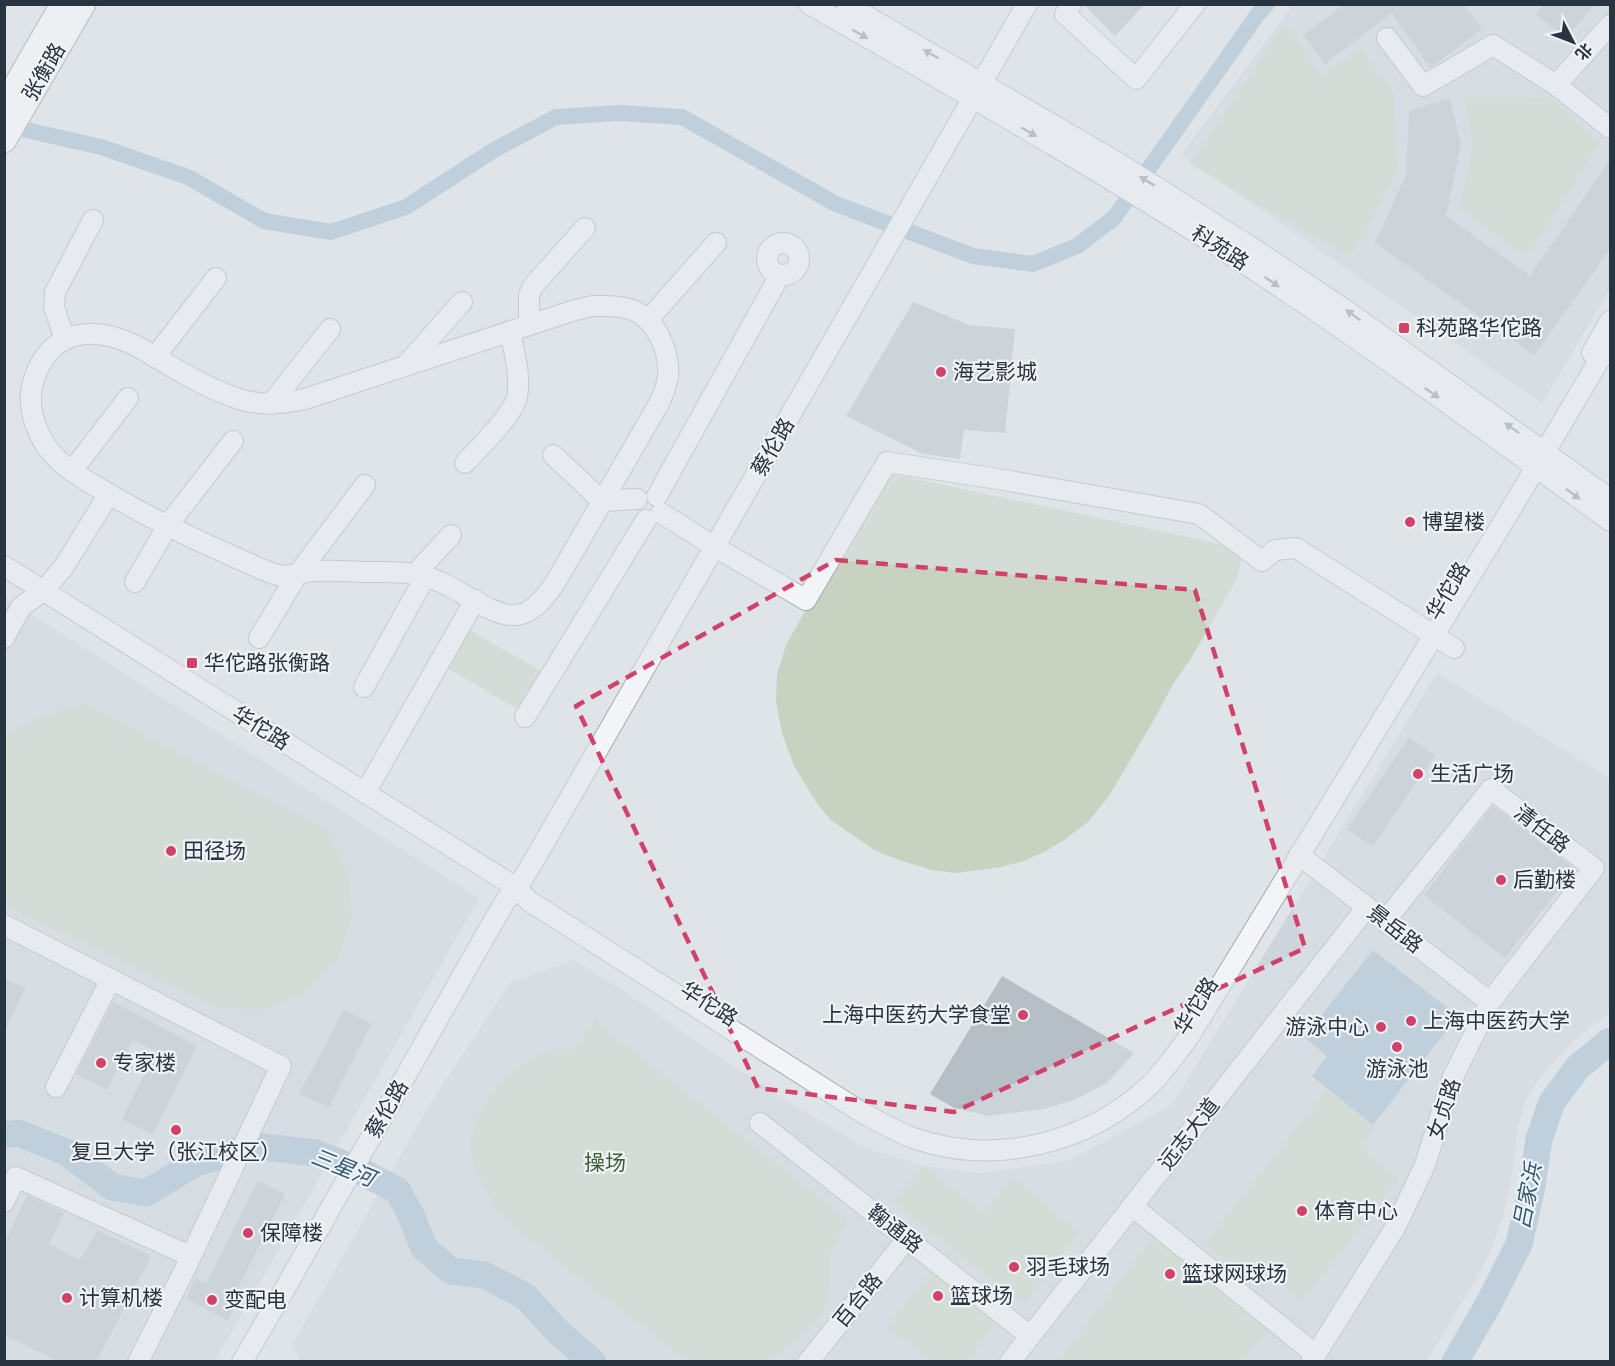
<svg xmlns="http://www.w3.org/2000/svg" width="1615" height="1366" font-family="'Source Sans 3','Noto Sans SC',sans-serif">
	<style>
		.built { fill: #cdd4db }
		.green { fill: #c7d3c0 }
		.water { fill: #99b7ca }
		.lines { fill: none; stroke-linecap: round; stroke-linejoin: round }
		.canal { stroke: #99b7ca; stroke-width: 16 }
		.river { stroke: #99b7ca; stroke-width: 27 }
		.building { fill: #b6bec6 }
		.minor-casing { stroke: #a4acb3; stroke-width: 22 }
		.major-casing { stroke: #9eaab5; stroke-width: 27 }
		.minor { stroke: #f2f4f7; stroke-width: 20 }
		.major { stroke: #fff; stroke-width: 24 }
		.oneway { fill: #8d949c }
		.marked { fill: none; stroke: #d14168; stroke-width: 4.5; stroke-dasharray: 12 8; stroke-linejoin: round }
		.poi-dot { fill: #d14168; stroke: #eff3f6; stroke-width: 2 }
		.labels { text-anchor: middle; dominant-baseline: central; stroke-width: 4.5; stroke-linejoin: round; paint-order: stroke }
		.street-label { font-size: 21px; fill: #283440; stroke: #eff3f6 }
		.poi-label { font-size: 21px; fill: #283440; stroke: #eff3f6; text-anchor: start }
		.park-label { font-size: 21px; fill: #415c35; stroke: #eff3f6 }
		.water-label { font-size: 22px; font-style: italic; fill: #315875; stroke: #eff3f6 }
	</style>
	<rect width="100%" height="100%" fill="#dfe4e9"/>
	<!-- built -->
	<g class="built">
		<path d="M1293,5H1610V289L1542,403L1181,155Z"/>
		<path d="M4,597L479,898L215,1361H5Z"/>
		<path d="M1437,673L1610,778V1014L1589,1028L1570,1045L1539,1079L1527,1097L1518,1126L1510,1188L1503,1216L1492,1247L1477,1277L1427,1361L301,1362L292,1345L429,1106L510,983L574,960L618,987L700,1044L785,1100L868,1149L925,1166L980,1173L1068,1161L1172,1105Z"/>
	</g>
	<!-- green -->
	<g class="green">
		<path d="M1286,22L1321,76L1361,47L1394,94L1397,171L1350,257L1190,164Z"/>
		<path d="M1550,97L1600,143L1527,256L1459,209L1473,149L1465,98Z"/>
		<path d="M884,472L1244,549L1237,579L1190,660L1173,684L1155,718L1109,796L1088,822L1064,840L1046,851L1024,861L1001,867L956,873L932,870L899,860L876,851L831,820L818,805L794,766L782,733L776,702L777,674L786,645Z"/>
		<path d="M469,630L542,671L519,710L447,668Z"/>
		<path d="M83,703L326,829L348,873L352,917L337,960L305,993L261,1010L218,1008L5,905V734L39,717Z"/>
		<path d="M595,1021L848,1220L829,1254L830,1269L827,1302L818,1319L810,1328L790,1345L766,1362L687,1361L510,1224C506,1220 500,1216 496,1211C493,1207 491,1200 488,1194C481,1180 470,1164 471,1147C472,1105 518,1055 559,1050C563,1049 568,1051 573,1051Z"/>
		<path d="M1328,1088L1376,1126L1359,1148L1399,1179L1302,1301L1261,1269L1251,1281L1205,1244Z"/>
		<path d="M925,1166L983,1213L1014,1178L1079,1233L1024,1305L892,1201Z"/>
		<path d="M1160,1228L1274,1321L1243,1361L1057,1362Z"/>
		<path d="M932,1271L996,1322L966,1362L932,1361L887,1327Z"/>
	</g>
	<!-- water -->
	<path class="water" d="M1373,950L1458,1016L1373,1125L1312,1076L1327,1056L1304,1037Z"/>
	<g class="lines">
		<!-- canal -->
		<path class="canal" d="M4,125L101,147L188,177L264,221L331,232L406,207L494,150L556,117L619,113L682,117L836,204L973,256L1033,264L1077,246L1114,218L1258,14L1267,4"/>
		<!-- river -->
		<g class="river">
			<path d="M4,1135L18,1133L66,1152L112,1187L146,1193L196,1163L254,1146L315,1153L354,1168L397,1190L411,1215L424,1248L451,1271L484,1275L525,1296L558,1332L593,1362"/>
			<path d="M1455,1362L1489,1303L1519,1244L1531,1191L1539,1139L1552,1102L1578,1067L1610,1041"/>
		</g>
	</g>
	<!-- building -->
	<g class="building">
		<path d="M1083,4H1145L1115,36Z"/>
		<path d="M1345,4H1463L1482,29L1430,68L1392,13L1325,64L1303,35Z"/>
		<path d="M1544,4H1595L1566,38L1535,14Z"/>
		<path d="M1450,98L1461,145L1446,216L1530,276L1611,158V248L1534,355L1375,243L1406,175L1409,111Z"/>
		<path d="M913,302L969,325L1015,329L1005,433L964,430L960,459L923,454L846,416Z"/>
		<path d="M1409,738L1435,755L1373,846L1347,829Z"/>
		<path d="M1493,806L1575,869L1505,958L1424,895Z"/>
		<path d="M1002,976L1134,1053L1107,1083L1074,1100L1044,1109L989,1116L954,1108L930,1094Z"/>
		<path d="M4,978L25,988L4,1033Z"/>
		<path d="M113,1002L197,1046L153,1135L122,1119L156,1051L133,1040L107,1090L76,1074Z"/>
		<path d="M344,1010L371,1024L329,1107L299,1094Z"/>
		<path d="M258,1180L285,1194L233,1298L238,1300L228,1320L186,1299L195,1278L206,1284Z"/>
		<path d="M27,1195L64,1213L49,1244L80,1260L97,1230L151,1256L96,1362H60L4,1335V1244Z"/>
	</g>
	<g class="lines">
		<defs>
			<g id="minor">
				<path d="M809,4C955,88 1101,170 1242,262C1368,344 1489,433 1610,521"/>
				<path d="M846,4L1115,161L1251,247L1344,309L1610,499"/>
				<path d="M1071,4L1065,14L1136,79L1195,4"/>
				<path d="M1387,38L1423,86L1493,45L1556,85L1610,128"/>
				<path d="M1556,85L1610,25"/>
				<circle cx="783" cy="259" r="16"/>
				<path d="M593,306C605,306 617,305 629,309C656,317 670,351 668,377C666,388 662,398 657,407L555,583C545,597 534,613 516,615C495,617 465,594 447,585C437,580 426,576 415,574C398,571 380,572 363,572C347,571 331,570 316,571C303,571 291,578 278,575C265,572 251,564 239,559C191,538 143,515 99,488C80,477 59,465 47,447C34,428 26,402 34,379C50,331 91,324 134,345C149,352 164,363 179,371C198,382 218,392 239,399C262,406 282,404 305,399L575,310Z"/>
				<path d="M648,320L716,243"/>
				<path d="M529,325V295L533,286L585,228"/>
				<path d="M65,339L54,307L55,292L93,220"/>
				<path d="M1592,353L1610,321"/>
				<path d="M155,357L216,278"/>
				<path d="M407,364L462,302"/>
				<path d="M271,404L330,329"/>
				<path d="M553,455L602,501L637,499"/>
				<path d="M465,463C479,448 513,415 517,397C521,376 514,352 510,331"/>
				<path d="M72,471L128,398"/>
				<path d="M657,496L780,275"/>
				<path d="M661,513L715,547L806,600L887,462L998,479L1199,514L1262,561L1275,550L1296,548L1454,648"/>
				<path d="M4,566L517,888L529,901L858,1110C877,1121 896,1132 916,1139C996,1166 1089,1143 1150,1085C1165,1070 1178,1052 1190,1035L1514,504L1610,342"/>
				<path d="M415,574L451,535"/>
				<path d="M135,582L168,525L233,441"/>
				<path d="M4,638L21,607L43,591L63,568L109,494"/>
				<path d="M259,638L297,575L365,485"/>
				<path d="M364,687L425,577"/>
				<path d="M525,717L646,520"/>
				<path d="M365,793L475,600"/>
				<path d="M1299,855L1490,1002"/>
				<path d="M4,925L281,1066L185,1269L138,1362"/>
				<path d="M56,1087L111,979"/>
				<path d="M760,1123L1030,1336"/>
				<path d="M4,1202L16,1177L190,1256"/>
				<path d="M1132,1206L1315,1354"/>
				<path d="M242,1362L283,1292L485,936L506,900L517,888L533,862L1027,4"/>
				<path d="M808,1362L907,1239"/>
				<path d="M1010,1362L1367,907"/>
				<path d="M1311,1362L1395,1228L1425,1165L1452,1079L1490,1002L1594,868L1491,789L1385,921"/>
			</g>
			<g id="major">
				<path d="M4,106L63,4"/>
				<path d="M4,140L83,4"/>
			</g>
		</defs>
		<!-- minor casing -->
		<use href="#minor" class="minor-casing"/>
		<!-- major casing -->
		<use href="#major" class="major-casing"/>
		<!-- minor -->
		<use href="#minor" class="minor"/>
		<!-- major -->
		<use href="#major" class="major"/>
	</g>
	<!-- one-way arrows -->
	<defs><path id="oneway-solid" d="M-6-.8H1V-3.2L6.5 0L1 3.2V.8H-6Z" transform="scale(1.5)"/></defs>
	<g class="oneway">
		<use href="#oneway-solid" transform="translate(860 34) rotate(30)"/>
		<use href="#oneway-solid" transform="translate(931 54) rotate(-150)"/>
		<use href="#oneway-solid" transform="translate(1029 132) rotate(30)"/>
		<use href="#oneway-solid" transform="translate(1147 181) rotate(-149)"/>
		<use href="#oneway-solid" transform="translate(1272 282) rotate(34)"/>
		<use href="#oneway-solid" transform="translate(1353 315) rotate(-144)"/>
		<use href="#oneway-solid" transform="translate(1432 393) rotate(35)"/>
		<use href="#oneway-solid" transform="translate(1512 428) rotate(-144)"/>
		<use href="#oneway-solid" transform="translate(1573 494) rotate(36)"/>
	</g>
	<!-- marked area -->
	<path d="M0 0H1615V1366H0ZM836,560L1195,590L1305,948L954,1112L758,1088L576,706Z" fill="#dfe4e9" fill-opacity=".55" fill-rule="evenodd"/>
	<path class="marked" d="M836,560L1195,590L1305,948L954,1112L758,1088L576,706Z"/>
	<!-- markers -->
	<g class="poi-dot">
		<rect x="1398" y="322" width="12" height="12" rx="3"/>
		<circle cx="941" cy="372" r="6"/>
		<circle cx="1410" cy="522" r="6"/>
		<rect x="186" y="657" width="12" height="12" rx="3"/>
		<circle cx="1418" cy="774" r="6"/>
		<circle cx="171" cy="851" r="6"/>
		<circle cx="1501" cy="880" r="6"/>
		<circle cx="1023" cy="1015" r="6"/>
		<circle cx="1411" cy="1021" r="6"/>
		<circle cx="1381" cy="1027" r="6"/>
		<circle cx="1397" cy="1047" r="6"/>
		<circle cx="101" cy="1063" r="6"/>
		<circle cx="176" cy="1130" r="6"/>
		<circle cx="1302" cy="1211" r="6"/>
		<circle cx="248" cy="1233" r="6"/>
		<circle cx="1014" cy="1267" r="6"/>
		<circle cx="1170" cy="1274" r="6"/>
		<circle cx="938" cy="1296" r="6"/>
		<circle cx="67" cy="1298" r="6"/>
		<circle cx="212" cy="1300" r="6"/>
	</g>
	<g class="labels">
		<!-- street labels -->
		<g class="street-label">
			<text transform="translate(44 72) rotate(-60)">张衡路</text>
			<text transform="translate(1220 248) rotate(33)">科苑路</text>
			<text transform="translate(773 447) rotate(-60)">蔡伦路</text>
			<text transform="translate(1448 591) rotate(-59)">华佗路</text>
			<text transform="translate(261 728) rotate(32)">华佗路</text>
			<text transform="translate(1542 829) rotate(38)">清任路</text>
			<text transform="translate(1395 929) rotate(38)">景岳路</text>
			<text transform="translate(709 1004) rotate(33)">华佗路</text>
			<text transform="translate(1196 1006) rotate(-58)">华佗路</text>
			<text transform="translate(387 1109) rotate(-60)">蔡伦路</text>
			<text transform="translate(1444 1109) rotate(-72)">女贞路</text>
			<text transform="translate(1189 1134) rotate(-52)">远志大道</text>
			<text transform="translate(895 1229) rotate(38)">鞠通路</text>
			<text transform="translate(858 1300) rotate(-51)">百合路</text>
		</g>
		<!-- poi labels -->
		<g class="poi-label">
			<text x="1416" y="328">科苑路华佗路</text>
			<text x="953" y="372">海艺影城</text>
			<text x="1422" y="522">博望楼</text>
			<text x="204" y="663">华佗路张衡路</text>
			<text x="1430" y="774">生活广场</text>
			<text x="183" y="851">田径场</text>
			<text x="1513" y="880">后勤楼</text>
			<text x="1011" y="1015" text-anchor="end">上海中医药大学食堂</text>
			<text x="1423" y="1021">上海中医药大学</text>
			<text x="1369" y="1027" text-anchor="end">游泳中心</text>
			<text x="113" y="1063">专家楼</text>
			<text x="1397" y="1069" text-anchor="middle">游泳池</text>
			<text x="176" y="1152" text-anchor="middle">复旦大学（张江校区）</text>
			<text x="1314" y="1211">体育中心</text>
			<text x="260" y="1233">保障楼</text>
			<text x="1026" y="1267">羽毛球场</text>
			<text x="1182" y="1274">篮球网球场</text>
			<text x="950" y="1296">篮球场</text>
			<text x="79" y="1298">计算机楼</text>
			<text x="224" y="1300">变配电</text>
		</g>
		<!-- park labels -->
		<g class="park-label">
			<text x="605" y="1163">操场</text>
		</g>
		<!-- water labels -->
		<g class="water-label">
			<text transform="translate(343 1168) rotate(22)">三星河</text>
			<text transform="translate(1528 1196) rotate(-79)">吕家浜</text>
		</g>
	</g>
	<!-- border -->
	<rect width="1615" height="1366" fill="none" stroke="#283440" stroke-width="12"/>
	<!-- north arrow -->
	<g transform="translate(1573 42) rotate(132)" stroke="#eff3f6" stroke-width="4.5" paint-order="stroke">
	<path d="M0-4.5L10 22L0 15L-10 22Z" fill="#283440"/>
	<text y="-9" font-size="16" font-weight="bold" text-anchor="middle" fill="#283440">北</text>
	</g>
</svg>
